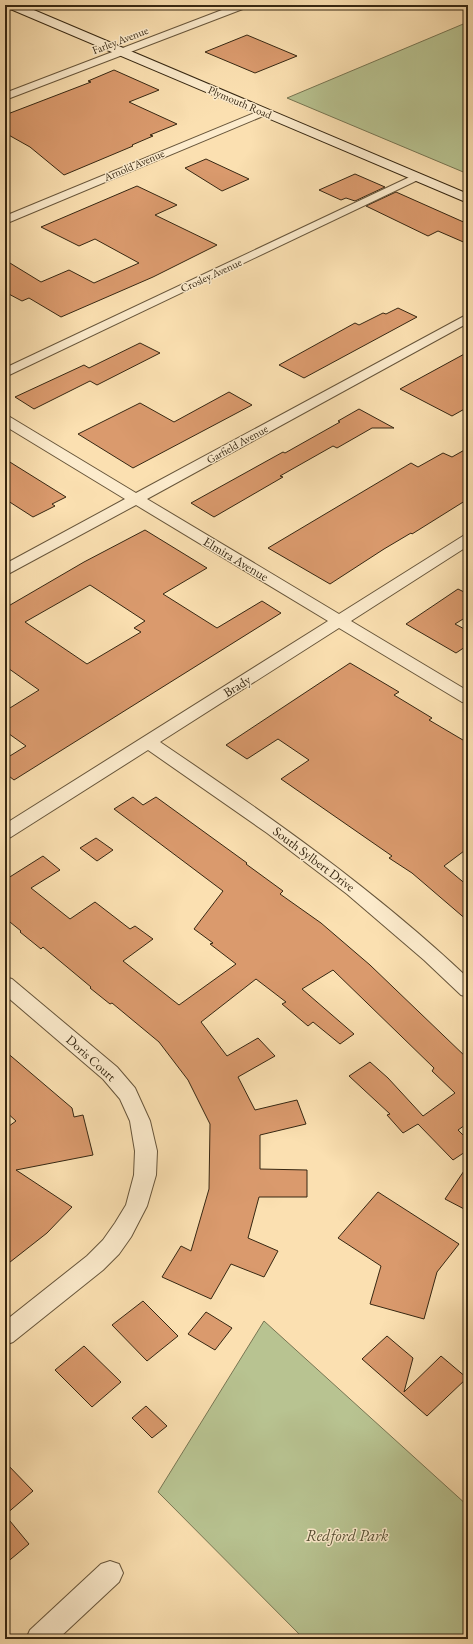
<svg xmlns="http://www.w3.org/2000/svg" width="473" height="1644" font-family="'EB Garamond',serif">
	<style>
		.green { fill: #b8c391; stroke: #777552 }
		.building { fill: #da9a6d; stroke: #362712; fill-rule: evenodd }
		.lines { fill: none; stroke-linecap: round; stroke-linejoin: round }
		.street-casing { stroke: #67553a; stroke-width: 2 }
		.secondary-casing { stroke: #362712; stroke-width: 2 }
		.street { fill: #fcebcc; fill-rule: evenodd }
		.secondary { fill: #fcebcc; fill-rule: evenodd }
		.labels { text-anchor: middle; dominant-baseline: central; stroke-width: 3; stroke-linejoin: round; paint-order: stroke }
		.far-street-label { font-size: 11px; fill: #362712; stroke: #fcebcc }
		.street-label { font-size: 13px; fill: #362712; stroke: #fcebcc }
		.near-park-label { font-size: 16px; font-style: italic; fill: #564e32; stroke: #fcebcc }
	</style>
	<rect width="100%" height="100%" fill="#fbe0b1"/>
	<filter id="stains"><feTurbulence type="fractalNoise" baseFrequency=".005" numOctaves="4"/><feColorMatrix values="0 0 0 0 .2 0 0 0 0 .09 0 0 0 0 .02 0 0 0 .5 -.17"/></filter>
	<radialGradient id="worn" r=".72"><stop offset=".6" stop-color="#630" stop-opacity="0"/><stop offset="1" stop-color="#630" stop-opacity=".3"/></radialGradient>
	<!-- green -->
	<g class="green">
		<path d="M468,22V174L287,98Z"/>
		<path d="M264,1321L468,1506V1639H304L158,1492Z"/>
	</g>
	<!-- building -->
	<g class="building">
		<path d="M247,35L297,56L255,73L205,52Z"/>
		<path d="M114,70L159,90L129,102L177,124L150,135L153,136L132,145L133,146L64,175L30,147L5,133V115L91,82L88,81Z"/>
		<path d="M206,159L249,179L222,191L185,168Z"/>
		<path d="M355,174L385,187L355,201L346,198L341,200L319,190Z"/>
		<path d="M137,186L177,205L155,215L217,245L153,277L61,317L29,298L22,301L5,292V260L41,282L69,270L94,283L139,263L95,239L79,246L41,227Z"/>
		<path d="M396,192L468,224V244L438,231L428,236L366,206Z"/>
		<path d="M398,308L417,317L304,378L279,365L355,323L359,325L383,313L386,314Z"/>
		<path d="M140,343L160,353L97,385L90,381L34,409L15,397L84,365L89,368Z"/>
		<path d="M468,352V407L452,416L400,389Z"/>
		<path d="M229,392L252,405L133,468L78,434L140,403L174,422Z"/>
		<path d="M359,409L394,428H372L337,448L333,446L280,476L283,477L214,517L191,503L283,452L285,453L340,422L338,421Z"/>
		<path d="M468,448V499L412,534L411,533L384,549L330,584L268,548L411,463L418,467L443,453L452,457Z"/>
		<path d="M5,459L66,497L52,504L55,506L33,517L5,499Z"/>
		<path d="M145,530L207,568L163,594L217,628L262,601L281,613L14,780L5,773V759L26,746L5,731V711L39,690L5,666V608L84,562ZM90,585L145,621L134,628L141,632L87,664L25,622Z"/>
		<path d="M458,589L468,594V616L455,624L468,631V645L456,653L406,624Z"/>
		<path d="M350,663L399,692L394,695L432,718L429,720L468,743V848L444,866L468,886V921L412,873L389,858L392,856L281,779L309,760L278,739L247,759L226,745Z"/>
		<path d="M133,797L143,805L156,797L247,863L246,864L283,891L280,894L321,923L370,965L468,1059V1123L458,1130L468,1140V1150L453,1160L418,1124L403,1133L387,1115L390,1114L349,1076L370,1062L388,1078L423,1116L455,1093L432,1071L434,1068L333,970L302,989L354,1034L340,1044L313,1022L308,1026L282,1004L286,1002L256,979L201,1022L227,1056L258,1038L275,1056L238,1077L255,1110L297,1100L306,1124L260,1135V1169L307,1170V1197H259L248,1238L278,1251L264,1277L231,1264L211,1299L162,1277L181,1246L191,1251L209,1189L210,1124L188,1080L159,1042L112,1003L110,1004L90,988L91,987L43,947L41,949L20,932L21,931L5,918V880L43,856L60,870L31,888L70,919L95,902L130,929L135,926L153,939L123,961L179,1005L236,964L210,944L213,943L194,929L223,891L114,809Z"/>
		<path d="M96,838L113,850L97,861L80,848Z"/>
		<path d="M5,1051L72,1108L74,1117L83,1115L93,1155L16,1170L72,1207L47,1233L5,1266V1129L16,1121L5,1111Z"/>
		<path d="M468,1165V1211L445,1199Z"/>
		<path d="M378,1192L459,1244L437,1272L424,1319L370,1304L381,1266L338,1238Z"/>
		<path d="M143,1301L178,1336L147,1361L112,1325Z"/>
		<path d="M206,1312L232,1328L215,1350L188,1334Z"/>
		<path d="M387,1336L413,1358L404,1392L441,1356L467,1378L427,1416L362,1359Z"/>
		<path d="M84,1346L121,1382L92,1407L55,1370Z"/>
		<path d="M146,1406L167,1426L152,1438L132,1418Z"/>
		<path d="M5,1462L33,1491L5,1515L29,1544L5,1564Z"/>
	</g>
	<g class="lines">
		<defs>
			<g id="street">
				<path d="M235,5H249L248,7L5,100V93Z"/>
				<path d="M264,109L268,110L270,112L268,114L5,224V216Z"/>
				<path d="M416,174L420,175L422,177L420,179L5,377V368Z"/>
				<path d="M468,314V323L147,499L339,614L463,536L468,534V546L351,621L468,691V703L462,702L339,628L160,742C268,815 374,889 468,978V997L461,995L424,960L347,894L267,833L148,750L11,837L5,839V824L328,621L136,505L10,573L5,575V564L125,499L5,426V416L10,417L136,493Z"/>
				<path d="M5,977L12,979L117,1067L135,1088L150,1121L157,1151L156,1175L147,1206L131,1237L119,1254L103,1270L13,1342L5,1345V1321L87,1256L103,1240L115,1223L126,1205L134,1175L135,1151L130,1121L120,1099L103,1079L5,995Z"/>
				<path d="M110,1561L119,1564L123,1573L119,1582L58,1639H26L30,1630L101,1564Z"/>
			</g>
			<path id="secondary" d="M6,5H22L468,194V203L8,8Z"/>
		</defs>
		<!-- street casing -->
		<use href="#street" class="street-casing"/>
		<!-- secondary casing -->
		<use href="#secondary" class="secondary-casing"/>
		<!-- street -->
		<use href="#street" class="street"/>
		<!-- secondary -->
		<use href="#secondary" class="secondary"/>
	</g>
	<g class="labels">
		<!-- far-street labels -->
		<g class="far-street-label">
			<text transform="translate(120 40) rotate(-21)">Farley Avenue</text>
			<text transform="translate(240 102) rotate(23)">Plymouth Road</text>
			<text transform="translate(134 165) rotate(-23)">Arnold Avenue</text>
			<text transform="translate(211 275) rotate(-25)">Crosley Avenue</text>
			<text transform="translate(237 444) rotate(-29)">Garfield Avenue</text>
		</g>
		<!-- street labels -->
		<g class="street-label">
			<text transform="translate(236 559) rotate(31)">Elmira Avenue</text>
			<text transform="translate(237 686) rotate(-32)">Brady</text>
			<text transform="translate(314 859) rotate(37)">South Sylbert Drive</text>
			<text transform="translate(91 1058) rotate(42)">Doris Court</text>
		</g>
		<!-- near-park labels -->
		<g class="near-park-label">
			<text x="347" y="1535">Redford Park</text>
		</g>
	</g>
	<!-- margin -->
	<rect width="473" height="1644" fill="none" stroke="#fbe0b1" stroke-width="20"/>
	<rect x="6" y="6" width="461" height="1632" fill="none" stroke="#362712" stroke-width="2"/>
	<rect x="10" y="10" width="453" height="1624" fill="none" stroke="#362712"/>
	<rect width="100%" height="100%" filter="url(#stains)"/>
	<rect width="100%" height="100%" fill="url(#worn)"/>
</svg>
